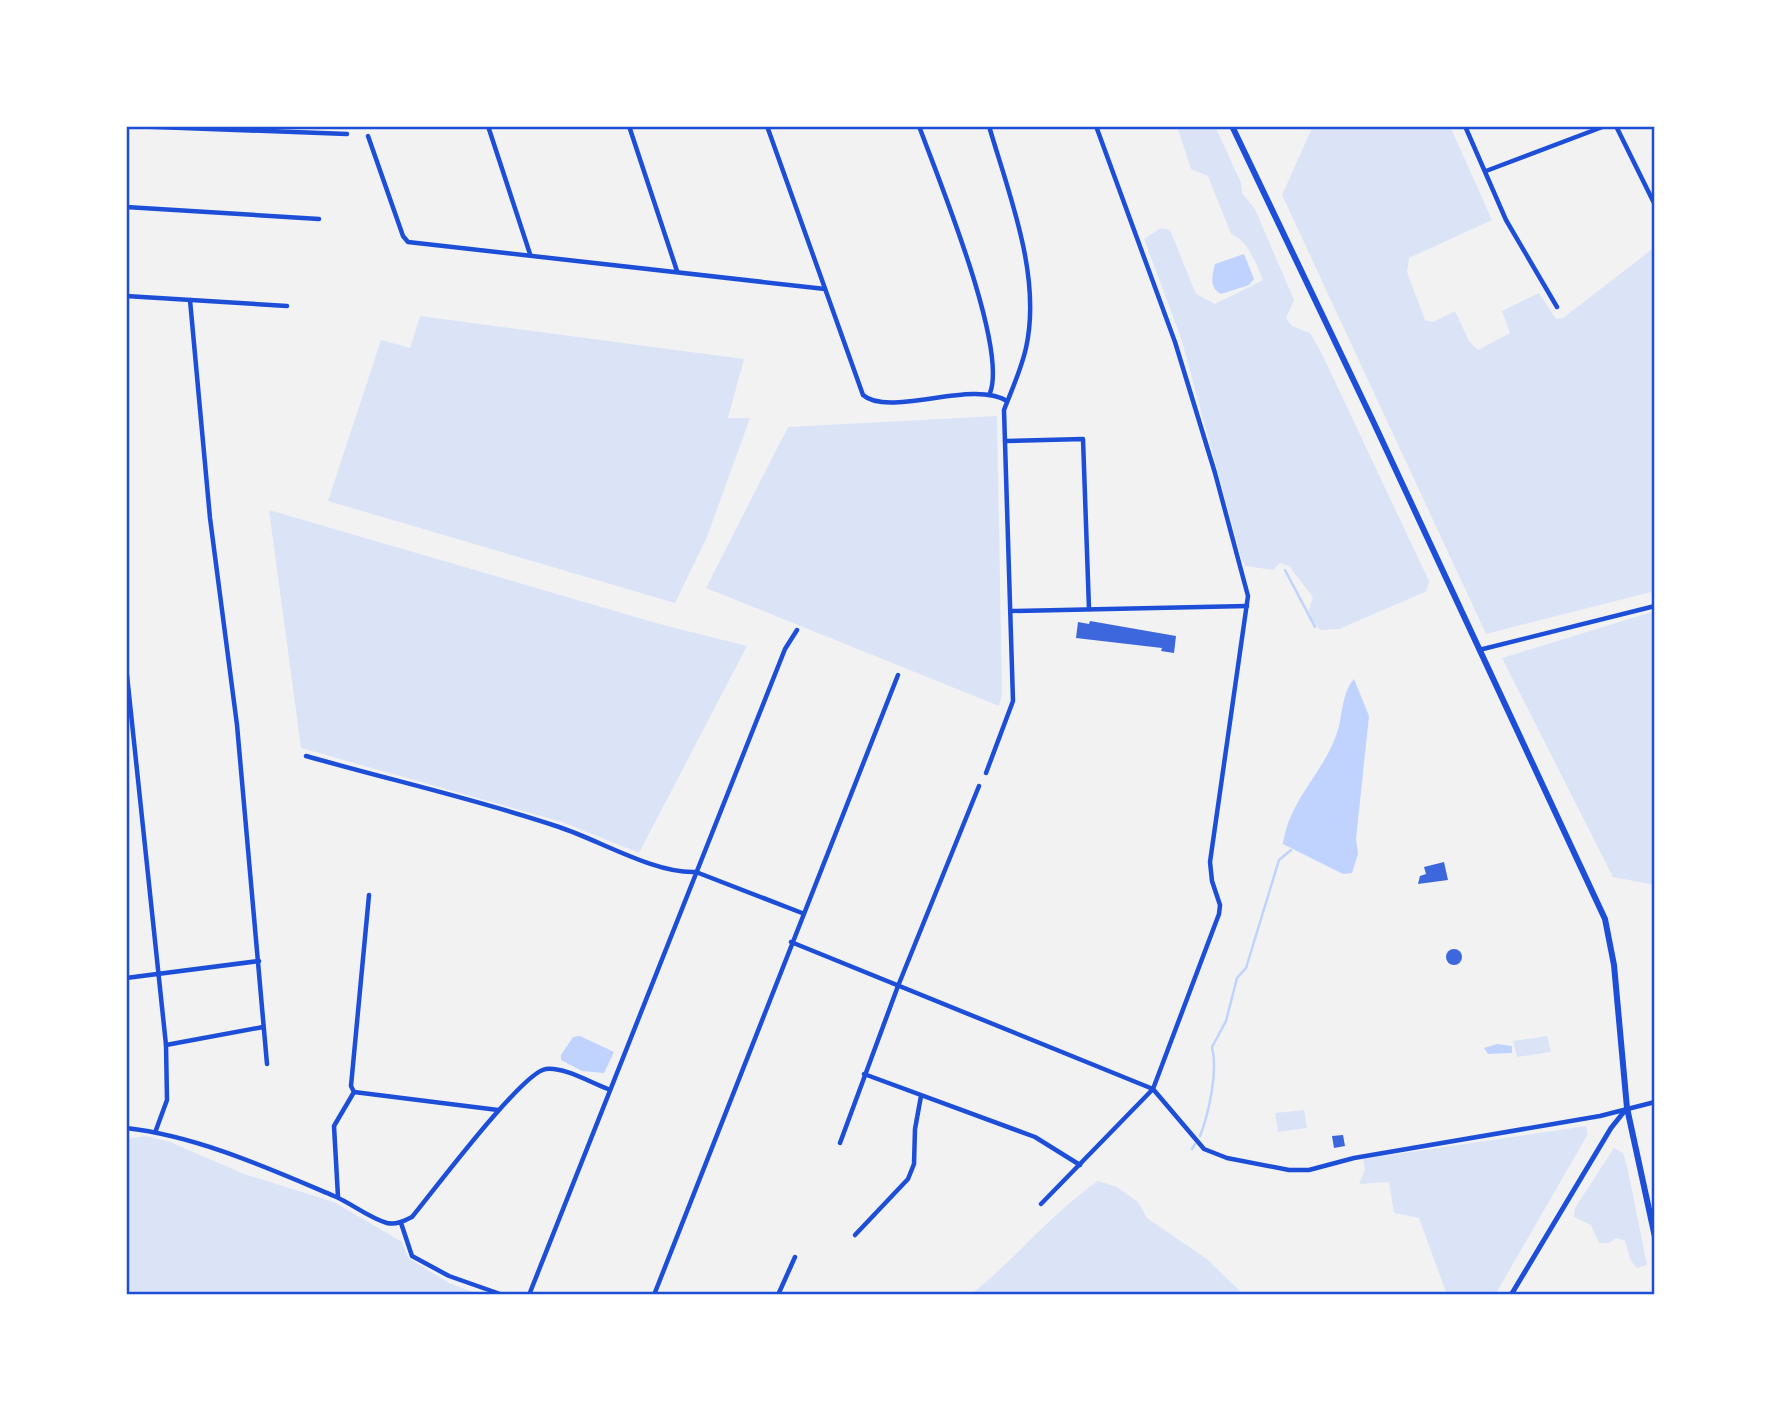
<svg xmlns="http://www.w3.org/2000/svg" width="1781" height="1421" font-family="Helvetica,sans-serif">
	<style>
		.green { fill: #dbe4f7 }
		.water { fill: #bfd3fe }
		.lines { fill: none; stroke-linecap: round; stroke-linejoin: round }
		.stream { stroke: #bfd3fe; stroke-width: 2.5 }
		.building { fill: #3d67dc }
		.minor { stroke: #1d4ed8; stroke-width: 4.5 }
		.tertiary { stroke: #1d4ed8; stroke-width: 5 }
		.secondary { stroke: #1d4ed8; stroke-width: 6 }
		.neatline { fill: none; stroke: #1d4ed8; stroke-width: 2.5 }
	</style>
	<rect width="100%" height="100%" fill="#f2f2f2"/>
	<!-- green -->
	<g class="green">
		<path d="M1177,126H1215L1241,183L1242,193L1255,209L1294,300L1286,318L1292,326L1310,333L1321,352L1429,581L1427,591L1339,629L1320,630L1307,615L1313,597L1289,566L1280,563L1273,570L1245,566L1241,557L1181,338L1144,239L1161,228L1170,230L1196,294L1215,304L1263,280C1256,264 1248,240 1231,234L1208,176L1191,169Z"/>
		<path d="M1313,126H1450L1492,220L1409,258L1407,272L1425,320L1433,322L1455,311L1469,341L1478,350L1510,333L1502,311L1539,293L1556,319L1563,318L1655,247V591L1486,634L1282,195Z"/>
		<path d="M420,316L744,359L728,418H750L707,537L675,603L328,501L381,340L410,348Z"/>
		<path d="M997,416L1002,694L999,706L706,588L788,427Z"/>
		<path d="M269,510L663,625L747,646L639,853L562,822L301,748Z"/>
		<path d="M1655,611V885L1613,877L1502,658Z"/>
		<path d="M1547,1036L1551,1052L1517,1057L1513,1041Z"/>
		<path d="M1304,1110L1307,1128L1278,1132L1275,1113Z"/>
		<path d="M1586,1126L1588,1134L1495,1295H1447L1419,1218L1394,1213L1389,1182L1359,1184L1365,1170L1363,1159Z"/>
		<path d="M146,1136L170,1142L244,1174L334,1202L402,1242L408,1258L449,1283L481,1295H126V1139Z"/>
		<path d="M1614,1148L1623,1153L1627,1166L1647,1265L1637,1268L1631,1261L1625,1241L1616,1238L1609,1243H1599L1591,1225L1574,1217L1575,1208Z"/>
		<path d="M1098,1181L1117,1187L1138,1202L1147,1218L1207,1259L1244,1295H970C1015,1260 1051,1213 1098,1181Z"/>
	</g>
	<!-- water -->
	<g class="water">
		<path d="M1244,254L1254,279L1249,285L1221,294C1209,288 1212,276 1215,264Z"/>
		<path d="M1354,679L1369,716L1356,839L1358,854L1352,873L1343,874L1283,844C1289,801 1322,774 1336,736C1343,718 1341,693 1354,679Z"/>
		<path d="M580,1036L614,1052L604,1073L582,1071L561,1060V1055L573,1037Z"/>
		<path d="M1497,1044L1512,1046V1053L1488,1054L1484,1048Z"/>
	</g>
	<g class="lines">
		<!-- stream -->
		<g class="stream">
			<path d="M1285,570L1315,627"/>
			<path d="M1200,1136C1209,1113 1218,1071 1212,1047L1226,1021L1237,978L1246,968L1279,860L1291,850"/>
			<path d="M1192,1149L1195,1144"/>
		</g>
	</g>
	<!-- building -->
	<g class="building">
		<path d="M1090,621L1176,636L1174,653L1161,651L1162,648L1076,638L1078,622L1089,624Z"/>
		<path d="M1444,862L1448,880L1418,884L1420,876L1426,874L1424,867Z"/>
		<circle cx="1454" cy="957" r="8"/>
		<path d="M1343,1135L1345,1146L1334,1148L1332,1136Z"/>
	</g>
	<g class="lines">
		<!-- minor -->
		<g class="minor">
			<path d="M129,126L347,134"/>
			<path d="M488,126L530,254"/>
			<path d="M629,126L677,271"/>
			<path d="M767,126L863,395C889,418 972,379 1007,401"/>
			<path d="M919,126C938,178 1008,347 990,393"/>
			<path d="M1465,126L1506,220L1557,307"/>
			<path d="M1616,126L1655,205"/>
			<path d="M368,136L403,236L408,242L825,289"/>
			<path d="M1486,171L1605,126"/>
			<path d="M126,207L319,219"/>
			<path d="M126,296L287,306"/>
			<path d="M190,300L210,518L237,725L267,1064"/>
			<path d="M1005,441L1083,439L1089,609"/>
			<path d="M1011,611L1247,606"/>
			<path d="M1479,650L1655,606"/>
			<path d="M126,666L166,1045L167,1100L156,1130"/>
			<path d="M306,756C390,780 476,799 559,827C599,840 655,874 696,872L802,913"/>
			<path d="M986,773L1013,701L1004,410C1012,389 1021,370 1026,348C1042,276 1009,195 989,126"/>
			<path d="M791,942L1153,1089L1204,1149L1227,1158L1289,1170H1309L1354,1158L1600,1116L1655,1102"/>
			<path d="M126,978L259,961"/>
			<path d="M166,1045L263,1027"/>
			<path d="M864,1074L1035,1137L1080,1165"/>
			<path d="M354,1092L498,1110"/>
			<path d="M126,1128C197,1136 268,1168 334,1196C351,1203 369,1218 387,1223C396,1225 404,1221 412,1217C432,1193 523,1071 546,1069C565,1067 591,1083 608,1089"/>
			<path d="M840,1143L898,986L979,786"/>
			<path d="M338,1197L334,1126L354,1092L351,1086L369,895"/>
			<path d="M1041,1204L1153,1089L1219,914L1220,905L1212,881L1210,862L1248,596L1215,473L1175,342L1096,126"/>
			<path d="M401,1223L412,1256L449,1276L503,1295"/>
			<path d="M855,1235L908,1179L914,1164L915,1129L921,1096"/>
			<path d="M529,1295L785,649L797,630"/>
			<path d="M654,1295L898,675"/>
			<path d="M778,1295L795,1257"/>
		</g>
		<!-- tertiary -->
		<path class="tertiary" d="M1511,1295L1611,1128L1627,1108"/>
		<!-- secondary -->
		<path class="secondary" d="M1232,126L1373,421L1605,919L1614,965L1627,1108L1655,1237"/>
	</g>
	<!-- border -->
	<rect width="1781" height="1421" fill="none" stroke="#ffffff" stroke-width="256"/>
	<rect x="128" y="128" width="1525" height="1165" class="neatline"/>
</svg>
